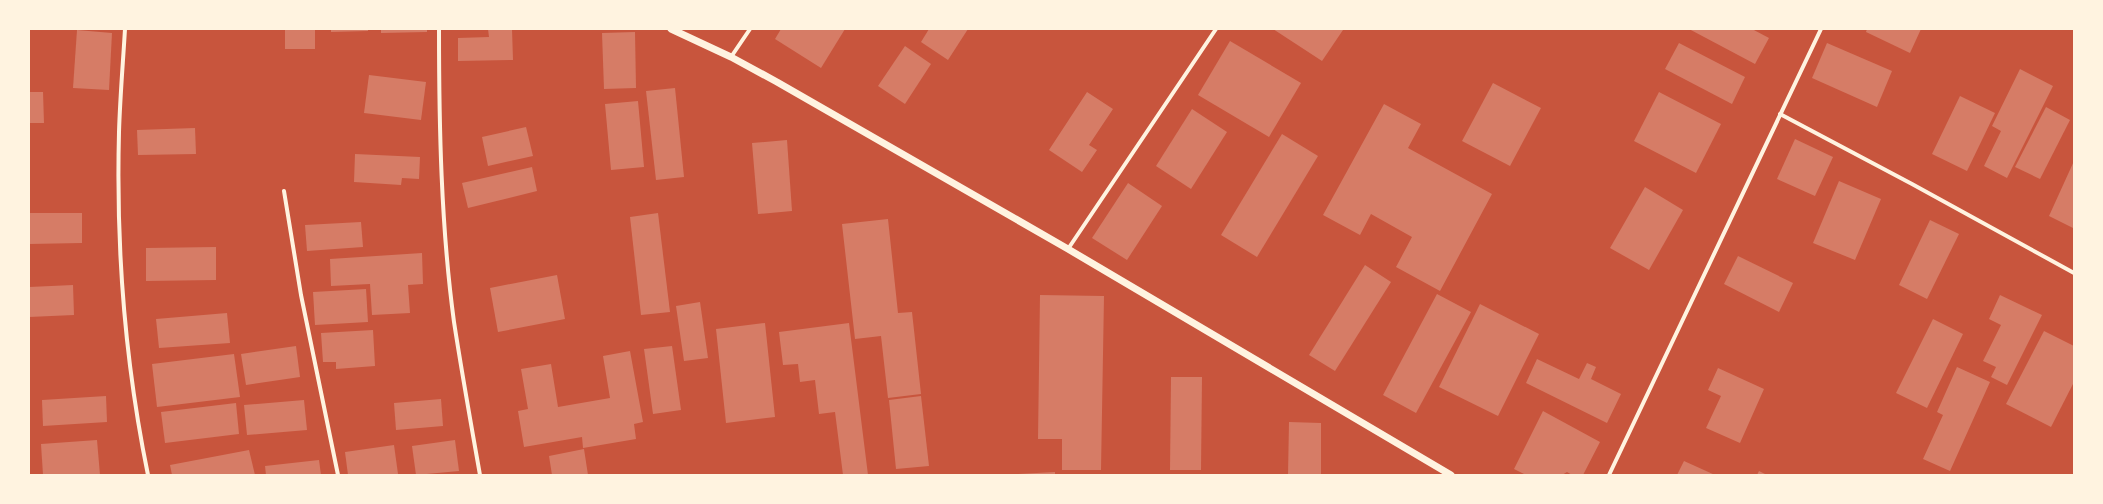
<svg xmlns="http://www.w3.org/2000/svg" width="2103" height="504" font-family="'Golos Text',sans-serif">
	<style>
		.building { fill: #d67c66 }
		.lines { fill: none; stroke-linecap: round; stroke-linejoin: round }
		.minor { stroke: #fff3e0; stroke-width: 4 }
		.tertiary { stroke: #fff3e0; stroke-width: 7 }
	</style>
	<rect width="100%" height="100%" fill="#c8553d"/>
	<!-- building -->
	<g class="building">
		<rect x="285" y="29" width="30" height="20"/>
		<path d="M331,29H368V31L331,32Z"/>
		<path d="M381,29H427V32L381,33Z"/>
		<path d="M488,29H512L513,60L458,61V38L489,37Z"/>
		<path d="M781,29H845L821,68L775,39Z"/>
		<path d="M929,29H968L948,60L921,42Z"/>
		<path d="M1273,29H1341L1343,30L1322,61Z"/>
		<path d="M1689,29H1752L1769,38L1755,64Z"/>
		<path d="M1867,29H1921L1910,53L1866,32Z"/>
		<path d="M77,30L112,33L109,90L73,88Z"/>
		<path d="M635,32L636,88L604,89L602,33Z"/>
		<path d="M1230,41L1301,83L1269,137L1198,95Z"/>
		<path d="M1679,43L1745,77L1732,104L1665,69Z"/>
		<path d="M1827,43L1892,71L1877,107L1812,78Z"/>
		<path d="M905,46L931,64L905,104L878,86Z"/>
		<path d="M2020,69L2053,86L2007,178L1984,166L2001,131L1992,126Z"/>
		<path d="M369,75L426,82L421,120L364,113Z"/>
		<path d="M1493,83L1541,108L1510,166L1462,141Z"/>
		<path d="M675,88L684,177L656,180L646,91Z"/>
		<path d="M29,92H43L44,123H29Z"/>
		<path d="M1087,92L1113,109L1089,145L1097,150L1082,172L1049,150Z"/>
		<path d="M1659,92L1721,124L1696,173L1634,141Z"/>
		<path d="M1960,96L1995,113L1967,171L1932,154Z"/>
		<path d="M638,101L644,167L611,170L605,104Z"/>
		<path d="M1384,104L1421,124L1408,148L1492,194L1440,291L1396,267L1412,237L1371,214L1360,235L1323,215Z"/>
		<path d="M2046,107L2070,120L2040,179L2015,167Z"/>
		<path d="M1192,109L1227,132L1191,189L1156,166Z"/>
		<path d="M526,127L533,156L488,166L482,137Z"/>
		<path d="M195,128L196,154L138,155L137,130Z"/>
		<path d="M1282,134L1318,156L1257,257L1221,235Z"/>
		<path d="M1795,139L1833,157L1815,196L1777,179Z"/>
		<path d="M787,140L792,211L758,214L752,143Z"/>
		<path d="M355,154L420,157L419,179L402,178L401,185L354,182Z"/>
		<path d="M2074,161V226L2073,228L2049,216Z"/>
		<path d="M532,167L537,191L468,208L462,183Z"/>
		<path d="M1839,181L1881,199L1855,260L1813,243Z"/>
		<path d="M1128,183L1162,206L1127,260L1092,238Z"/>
		<path d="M1645,187L1683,210L1649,270L1610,248Z"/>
		<path d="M29,213H82V243L29,244Z"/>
		<path d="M658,213L670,312L641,315L630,217Z"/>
		<path d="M888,219L898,313L912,312L921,394L888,398L881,336L855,339L842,224Z"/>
		<path d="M1930,220L1959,234L1927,299L1899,285Z"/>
		<path d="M361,222L363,247L307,251L305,225Z"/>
		<path d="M216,247V280L146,281V248Z"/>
		<path d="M422,253L423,284L408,285L410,313L372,315L370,284L331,286L330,259Z"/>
		<path d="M1738,256L1793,283L1779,312L1724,284Z"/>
		<path d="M1365,265L1391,282L1335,371L1309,355Z"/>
		<path d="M557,275L565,319L498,332L490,288Z"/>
		<path d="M73,285L74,315L29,317V287Z"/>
		<path d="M366,289L368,322L315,325L313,292Z"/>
		<path d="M1437,294L1471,312L1416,413L1383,395Z"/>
		<path d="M1040,295L1104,296L1101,470H1062V439H1038Z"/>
		<path d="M2000,295L2042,315L2007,385L1991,377L1996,367L1983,361L2001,325L1989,319Z"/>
		<path d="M700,302L708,358L684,361L676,306Z"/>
		<path d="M1480,304L1539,334L1498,416L1439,387Z"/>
		<path d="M227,313L230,343L159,348L156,319Z"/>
		<path d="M1933,319L1963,334L1927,408L1896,393Z"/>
		<path d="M765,323L775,417L726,423L716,329Z"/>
		<path d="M849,323L868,475H843L835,412L819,414L815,380L800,382L798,364L783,365L779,332Z"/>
		<path d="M373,330L375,366L336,369V362H323L321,333Z"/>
		<path d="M2044,331L2074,346V382L2051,427L2006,404Z"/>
		<path d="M296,346L300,377L246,385L241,354Z"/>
		<path d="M672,346L681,410L653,414L644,349Z"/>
		<path d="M630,351L643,422L634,424L636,439L583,448L582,437L524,447L518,411L528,409L521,369L551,364L558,407L610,398L603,356Z"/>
		<path d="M234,354L240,397L157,407L152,364Z"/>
		<path d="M1537,359L1579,379L1587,363L1596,367L1591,379L1621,394L1607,423L1526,383Z"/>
		<path d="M1957,367L1990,382L1950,471L1923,459L1943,415L1937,412Z"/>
		<path d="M1718,368L1764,389L1740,443L1706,428L1721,396L1708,390Z"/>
		<path d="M1171,377H1202L1201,470H1170Z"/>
		<path d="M106,396L107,422L43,426L42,400Z"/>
		<path d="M921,396L929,466L896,469L889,400Z"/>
		<path d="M441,399L443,426L396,430L394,403Z"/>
		<path d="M304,400L307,430L247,435L244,405Z"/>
		<path d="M236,403L239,434L165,443L161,412Z"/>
		<path d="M1543,411L1600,442L1583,475H1572L1567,472L1562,475H1526L1514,469Z"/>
		<path d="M1289,422L1321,423V475H1288Z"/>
		<path d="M97,440L100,475H43L41,444Z"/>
		<path d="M455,440L459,471L416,475L412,446Z"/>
		<path d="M394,445L398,474L348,475L345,452Z"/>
		<path d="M584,449L588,475H552L549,456Z"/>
		<path d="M249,450L255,475H172L170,465Z"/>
		<path d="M319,460L321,475H266L265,466Z"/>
		<path d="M1684,461L1715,475H1677Z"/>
		<path d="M1759,471L1767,475H1757Z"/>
		<path d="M1055,472V475H1018V474Z"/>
	</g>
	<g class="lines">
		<!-- minor -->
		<g class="minor">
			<path d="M125,29C123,63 120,98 119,132C116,246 125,363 148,475"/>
			<path d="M439,29C439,126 441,226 454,322C462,374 471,424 480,475"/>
			<path d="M731,57L750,29"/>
			<path d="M1780,114L1912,184L2074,273"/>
			<path d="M284,191L301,295L338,475"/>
			<path d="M1068,249L1216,29"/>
			<path d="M1609,475L1821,29"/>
		</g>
		<!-- tertiary -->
		<path class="tertiary" d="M671,29L731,57L777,82L1068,249L1451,475"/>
	</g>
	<!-- border -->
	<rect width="2103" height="504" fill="none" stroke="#fff3e0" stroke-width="60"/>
</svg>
